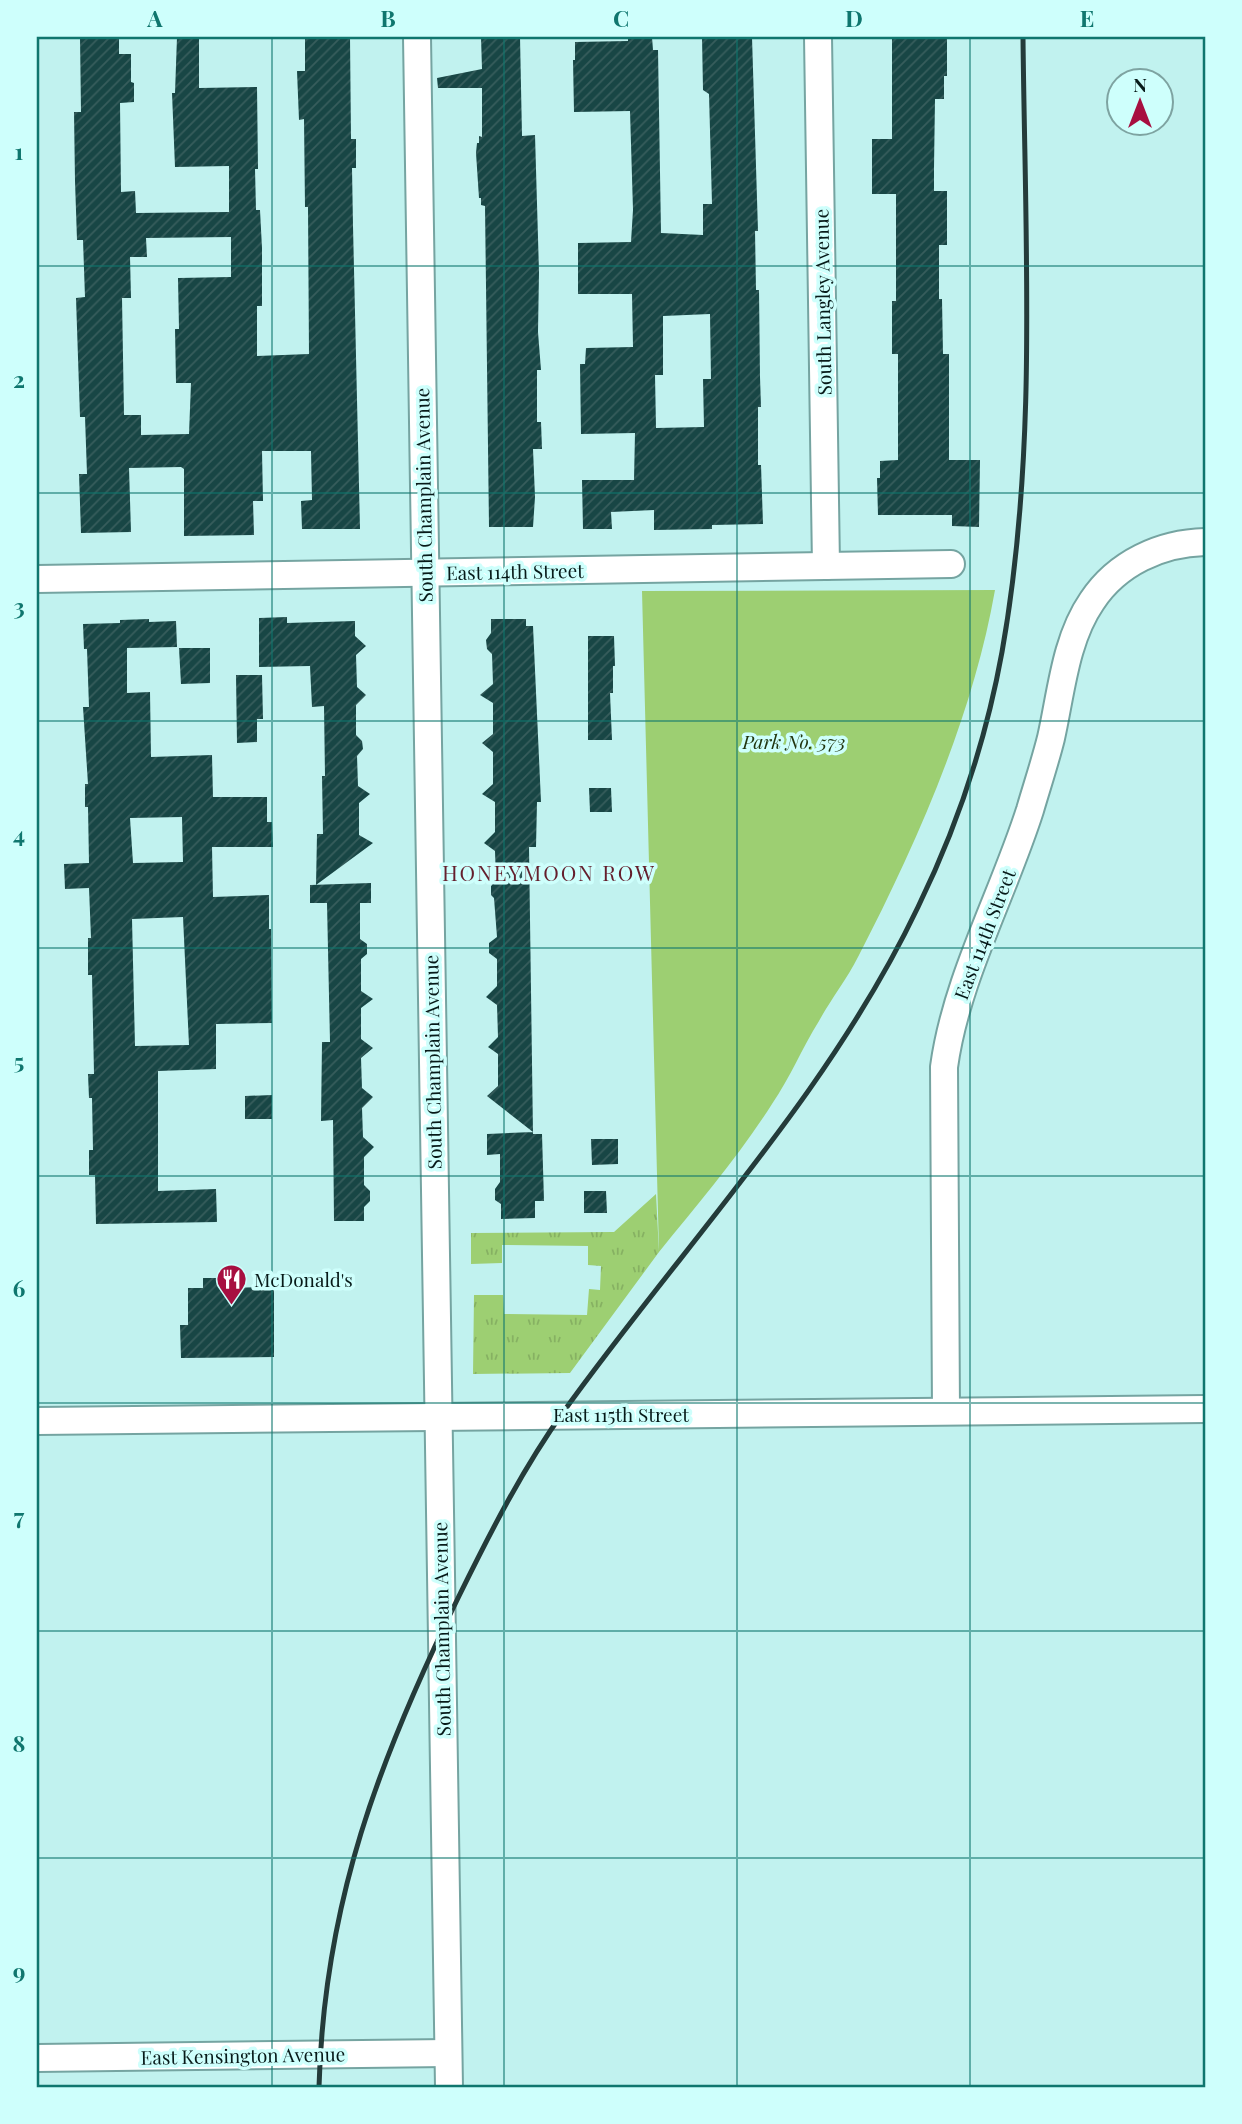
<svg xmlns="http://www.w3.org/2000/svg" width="1242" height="2124" font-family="'Playfair Display',serif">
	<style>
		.grass { fill: url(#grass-tufts) }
		.green { fill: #9dcf72 }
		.building { fill: url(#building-hatch); fill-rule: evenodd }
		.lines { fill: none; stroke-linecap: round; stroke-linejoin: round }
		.minor-casing { stroke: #75a4a1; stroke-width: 30 }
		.minor { stroke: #fff; stroke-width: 26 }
		.rail { stroke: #243b3a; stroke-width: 5 }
		.grid { fill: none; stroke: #0f766e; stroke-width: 2; stroke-opacity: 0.55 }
		.labels { text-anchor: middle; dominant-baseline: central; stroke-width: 7; stroke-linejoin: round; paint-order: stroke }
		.street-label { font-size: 19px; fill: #071a19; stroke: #cefffc }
		.park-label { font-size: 19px; font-style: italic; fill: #21350e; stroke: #cefffc }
		.poi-label { font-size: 19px; fill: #071a19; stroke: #cefffc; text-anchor: start }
		.neighbourhood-label { font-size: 21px; letter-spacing: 2px; fill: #651f2d; stroke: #cefffc }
		.neatline { fill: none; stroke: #0f766e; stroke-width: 2.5 }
		.grid-label { font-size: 23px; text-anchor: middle; font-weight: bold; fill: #0f766e }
	</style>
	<defs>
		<pattern id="grass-tufts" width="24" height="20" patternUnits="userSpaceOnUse" patternTransform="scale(1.75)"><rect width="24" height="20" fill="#9dcf72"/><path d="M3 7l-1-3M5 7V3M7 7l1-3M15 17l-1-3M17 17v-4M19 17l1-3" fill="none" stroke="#86b162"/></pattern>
		<pattern id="building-hatch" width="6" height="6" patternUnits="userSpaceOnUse" patternTransform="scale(1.75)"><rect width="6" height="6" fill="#184645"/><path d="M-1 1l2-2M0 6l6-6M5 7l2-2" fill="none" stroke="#375d5c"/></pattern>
	</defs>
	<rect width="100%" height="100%" fill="#c1f2ef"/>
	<!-- grass -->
	<path class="grass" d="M656,1194L659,1252L570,1373L473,1374L474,1295H503L504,1314L587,1315L589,1289L600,1290L601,1266L588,1265V1246L502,1245V1263L471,1264V1233L614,1232Z"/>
	<!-- green -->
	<path class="green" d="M995,590C973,716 917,843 858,957C847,979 831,999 819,1021C802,1048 790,1078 772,1104C739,1156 698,1204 659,1252L642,591Z"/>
	<!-- building -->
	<g class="building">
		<path d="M80,37H119V54H131V82L134,83V102L120,103L121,192L135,191L136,213L229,212V166L175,167L172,93H175L177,37H199V88L257,87L258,169H255L256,210H260L262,248V306H257V356L309,354L308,207H305L304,119L299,120L297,71H305V37H350L351,139H356V168H352L353,226L360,529H302L301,501L312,500L311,451H262L263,501H253L254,535L184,536V469L181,467L129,468L131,532L81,533L79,474H87L85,417H80L76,298L85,297L83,240H77L75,181L74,112H81ZM231,237V277L178,278L179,329H175L176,383H191L189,434L141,435V415H124L122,298H131L130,257H147L146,238Z"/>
		<path d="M481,37H520L522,136L535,135L539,272L538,332L541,370H537V422H541L542,449H533L535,497L533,527H489L485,206L481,205V198H479L476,153L477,143H479V136L482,137V88H438L437,78L482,69Z"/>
		<path d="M628,37H652L653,50H658L661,233L703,235V204H712L709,94L703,90L702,37H752L758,231H755L756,290H759L760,377L761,407H758V465H761L763,524L712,525V529L654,530V510L611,512L612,529H583L582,480H634L635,433L581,434L580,364H585L586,348L633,347L632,294H578V243L631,242L633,210L630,111L574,112L573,60H575V42L628,41ZM710,314L711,379H703L704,427L656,428L655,375H663V316Z"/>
		<path d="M892,37H947V76H944V99H935L934,168V191H947V245H939V299H942L943,354H949V460H980L979,527L952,526V515H878L877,478H880V461L898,460V354H892V301H896V194H872V139H892Z"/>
		<path d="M287,617V623L355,621V636L366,646L356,655L357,687L366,695L356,705V735L362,741L363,749L357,756L358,786L370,794L359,803V835L373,843L316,885L317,834H323L322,776H325L324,706L312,707L310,666L259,667V618Z"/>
		<path d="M149,619V622L176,621L177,647L127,648V693L150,692L151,757L212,755L213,797H267V822H272L273,847H212L213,897L269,895V929H271L272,1023L216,1024V1069L158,1071V1191L216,1189L217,1222L96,1224L95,1175H89V1150H93L92,1098H89L88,1074H94L92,975H88V938H91L89,888L65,889L64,864L89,863L88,807H85V784H88L83,707H89L87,649H84L83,624L120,623V620ZM182,817L183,862L133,863L130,818ZM183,917L189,1045L135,1046L132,919Z"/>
		<path d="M491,619H526V626H533L541,802H537L536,847H529L533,1134H542L544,1201H535V1218L501,1219V1204L495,1200V1189L500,1182V1154L487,1155V1134L533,1132L487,1096L498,1086V1054L488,1047L498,1037L497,1005L486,997L497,986V959L489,953V943L497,937L494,898L491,895V886L496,881L495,851L484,843L495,832V802L482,794L493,784V752L482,743L493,734V703L480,695L493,684L492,654L487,649L486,640L491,633Z"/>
		<path d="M588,636H614L615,666H613V693H610L612,740H588Z"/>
		<path d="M179,648H210V683L181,684Z"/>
		<path d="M236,675H262L263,719H257V742L237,743Z"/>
		<path d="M589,788H611L612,812H590Z"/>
		<path d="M371,883V903H360V939L367,944V954L361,959V991L373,999L361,1008V1039L373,1048L361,1058L362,1088L373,1097L362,1108L363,1137L374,1147L364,1157V1185L370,1191V1201L364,1207V1221H334L333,1120L321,1121L322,1042H330L327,903H310V885Z"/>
		<path d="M272,1095V1119H245V1096Z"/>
		<path d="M591,1139H618V1164L592,1165Z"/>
		<path d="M584,1191H606L607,1213H584Z"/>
		<path d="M203,1278H224L225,1288L274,1287V1357L181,1358L180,1325H188V1288H203Z"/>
	</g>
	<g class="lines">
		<defs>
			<g id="minor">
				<path d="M417,37L449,2087"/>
				<path d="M818,37L826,566"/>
				<path d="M37,579L951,564"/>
				<path d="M946,1411L944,1067C956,979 1003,895 1030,810C1037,786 1045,762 1051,738C1061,694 1065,640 1092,601C1117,563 1161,543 1205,542"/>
				<path d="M37,1421L1205,1409"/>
				<path d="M37,2058L448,2053"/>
			</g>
		</defs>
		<!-- minor casing -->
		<use href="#minor" class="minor-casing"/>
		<!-- minor -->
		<use href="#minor" class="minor"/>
		<!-- rail -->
		<path class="rail" d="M319,2087C324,1903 379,1759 459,1596C490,1533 523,1468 564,1411C684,1244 829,1094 918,907C957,827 986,740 1002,652C1038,450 1025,241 1023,37"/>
	</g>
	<!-- grid -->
	<path class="grid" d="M272,37V2087M504,37V2087M737,37V2087M970,37V2087M37,266H1205M37,493H1205M37,721H1205M37,948H1205M37,1176H1205M37,1403H1205M37,1631H1205M37,1858H1205"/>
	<!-- icons -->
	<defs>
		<symbol id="restaurant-pin" viewBox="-11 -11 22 30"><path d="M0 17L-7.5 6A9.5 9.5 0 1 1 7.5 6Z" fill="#a70f40" stroke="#cefffc"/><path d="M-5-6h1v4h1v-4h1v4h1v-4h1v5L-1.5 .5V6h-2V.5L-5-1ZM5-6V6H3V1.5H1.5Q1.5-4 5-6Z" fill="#fff"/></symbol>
	</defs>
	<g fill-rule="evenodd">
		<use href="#restaurant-pin" x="214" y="1262" width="35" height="47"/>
	</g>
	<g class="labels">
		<!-- street labels -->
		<g class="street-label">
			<text transform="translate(822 302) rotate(-91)">South Langley Avenue</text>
			<text transform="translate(423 495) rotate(-91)">South Champlain Avenue</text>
			<text transform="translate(515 571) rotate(-1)">East 114th Street</text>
			<text transform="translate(984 934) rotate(-69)">East 114th Street</text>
			<text transform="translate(432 1062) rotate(-91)">South Champlain Avenue</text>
			<text x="621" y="1414">East 115th Street</text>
			<text transform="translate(441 1629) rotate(-91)">South Champlain Avenue</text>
			<text transform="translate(243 2055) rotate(-1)">East Kensington Avenue</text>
		</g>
		<!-- park labels -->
		<g class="park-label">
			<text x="794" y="741">Park No. 573</text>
		</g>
		<!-- poi labels -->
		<g class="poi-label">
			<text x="254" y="1279">McDonald's</text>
		</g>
		<!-- neighbourhood labels -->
		<g class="neighbourhood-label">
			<text x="549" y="872">HONEYMOON ROW</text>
		</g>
	</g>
	<!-- border -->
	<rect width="1242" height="2124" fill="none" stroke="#cefffc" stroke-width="77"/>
	<!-- north arrow -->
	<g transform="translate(1140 102)"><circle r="33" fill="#cefffc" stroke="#7ea3a1" stroke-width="2"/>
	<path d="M0-5L12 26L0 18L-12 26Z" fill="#a70f40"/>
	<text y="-10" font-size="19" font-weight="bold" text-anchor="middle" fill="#071a19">N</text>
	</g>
	<rect x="38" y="38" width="1166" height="2048" class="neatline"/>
	<g class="grid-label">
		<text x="155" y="27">A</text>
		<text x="388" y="27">B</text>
		<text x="621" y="27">C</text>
		<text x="854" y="27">D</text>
		<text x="1087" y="27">E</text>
		<text x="19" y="160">1</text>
		<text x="19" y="388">2</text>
		<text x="19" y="615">3</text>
		<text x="19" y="843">4</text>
		<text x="19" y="1070">5</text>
		<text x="19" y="1297">6</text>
		<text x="19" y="1525">7</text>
		<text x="19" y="1752">8</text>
		<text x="19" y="1980">9</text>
	</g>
</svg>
